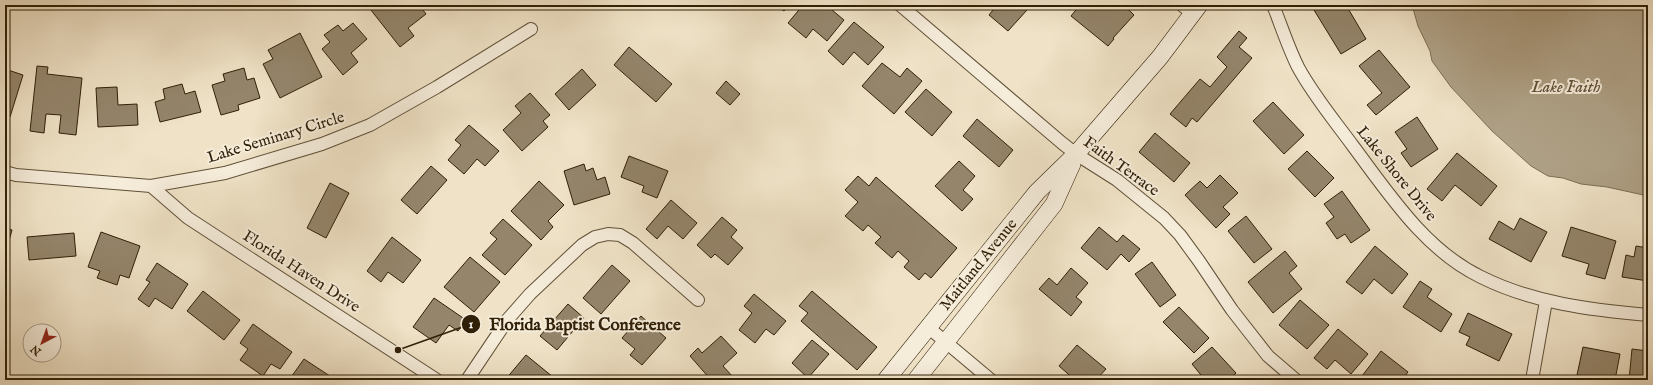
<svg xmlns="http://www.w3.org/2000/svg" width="1653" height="385" font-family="'IM FELL English',serif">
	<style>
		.water { fill: #aea085; stroke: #7c6d53 }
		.building { fill: #94856b; stroke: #312008 }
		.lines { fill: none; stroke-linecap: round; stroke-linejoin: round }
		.minor-casing { stroke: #605038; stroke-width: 14 }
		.secondary-casing { stroke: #312008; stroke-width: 18 }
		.minor { stroke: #f5ecda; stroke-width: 12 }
		.secondary { stroke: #f5ecda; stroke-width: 17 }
		.labels { text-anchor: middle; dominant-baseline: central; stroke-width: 4; stroke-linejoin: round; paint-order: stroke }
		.street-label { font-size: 16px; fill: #312008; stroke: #f5ecda }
		.water-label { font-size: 17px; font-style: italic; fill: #5d4d34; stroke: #f5ecda }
		.leader { fill: none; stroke: #312008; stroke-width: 1.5 }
		.callout-dot { fill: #312008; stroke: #f5ecda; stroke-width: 1.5 }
		.mark-label { font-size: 12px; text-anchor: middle; font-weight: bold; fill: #fff }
		.callout-label { font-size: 17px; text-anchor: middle; font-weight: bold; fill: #312008; stroke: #f5ecda; stroke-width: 4; stroke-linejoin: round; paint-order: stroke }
	</style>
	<rect width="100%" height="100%" fill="#efe2c6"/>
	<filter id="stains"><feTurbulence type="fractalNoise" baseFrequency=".005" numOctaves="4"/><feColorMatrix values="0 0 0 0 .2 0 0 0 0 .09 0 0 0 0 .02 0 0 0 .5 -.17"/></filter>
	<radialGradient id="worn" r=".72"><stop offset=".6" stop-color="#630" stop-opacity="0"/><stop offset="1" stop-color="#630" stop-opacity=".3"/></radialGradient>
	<!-- water -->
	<path class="water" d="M1412,5H1648V196L1607,187L1581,184L1563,178L1548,176L1531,166L1492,131L1451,87L1432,61L1430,51L1418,26Z"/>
	<!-- building -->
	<g class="building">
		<path d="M367,5H419L426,14L408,28L414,36L400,47Z"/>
		<path d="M776,5H789L784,11Z"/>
		<path d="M803,5H826L844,20L827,41L813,29L806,38L788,23Z"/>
		<path d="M997,5H1021L1027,10L1008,31L989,15Z"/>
		<path d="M1080,5H1134L1129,10L1134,15L1113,38L1114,39L1108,46L1071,16Z"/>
		<path d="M1322,5H1346L1366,39L1341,54L1314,10Z"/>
		<path d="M854,22L884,47L868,65L854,52L843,65L828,51Z"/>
		<path d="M353,23L367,39L351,53L358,62L343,75L322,49L330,42L324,35L338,25L343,31Z"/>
		<path d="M1239,31L1247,38L1239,47L1252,58L1197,122L1192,118L1186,127L1170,114L1200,79L1210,87L1227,67L1217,57Z"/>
		<path d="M300,33L322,77L280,98L263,64L273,59L268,50Z"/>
		<path d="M629,47L672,84L656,102L614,65Z"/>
		<path d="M1379,50L1410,87L1376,115L1367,105L1382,93L1359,66Z"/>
		<path d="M882,63L900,77L907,68L922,81L894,114L862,86Z"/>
		<path d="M37,66L48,67L47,74L82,78L76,135L59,133L61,115L46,114L44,133L30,131Z"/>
		<path d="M244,68L247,80L254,78L260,98L238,105L239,110L221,115L212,85L225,81L223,74Z"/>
		<path d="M5,69L23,75L10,117L5,115Z"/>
		<path d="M582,69L596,85L569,110L555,94Z"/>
		<path d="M726,81L740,94L730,105L716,93Z"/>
		<path d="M182,84L185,94L195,91L201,112L160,122L155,102L165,99L163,89Z"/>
		<path d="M117,87L118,105L137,104L138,125L98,127L96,88Z"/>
		<path d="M926,89L952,112L932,136L905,112Z"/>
		<path d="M530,93L550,115L543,121L548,127L522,151L503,130L521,113L515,106Z"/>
		<path d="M1273,102L1304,135L1284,154L1253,121Z"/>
		<path d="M1417,117L1438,149L1411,167L1401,153L1407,149L1395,132Z"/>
		<path d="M977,119L1013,150L999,167L963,136Z"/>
		<path d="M469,125L499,151L485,166L477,159L464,174L448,160L461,145L455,140Z"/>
		<path d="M1155,133L1190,163L1174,182L1139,152Z"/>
		<path d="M1307,151L1334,178L1315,197L1288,169Z"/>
		<path d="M1457,153L1497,186L1481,206L1455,185L1442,201L1427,189Z"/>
		<path d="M629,156L668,171L657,198L642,192L644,186L621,177Z"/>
		<path d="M959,161L975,176L963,190L973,199L962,211L935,186Z"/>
		<path d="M584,164L586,171L593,168L597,180L605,177L610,194L574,205L564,171Z"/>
		<path d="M431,166L447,180L417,214L401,200Z"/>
		<path d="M1220,175L1238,193L1223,207L1230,214L1216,228L1185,195L1200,181L1207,188Z"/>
		<path d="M858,176L869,186L876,177L957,248L931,278L925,273L919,280L904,267L909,261L898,251L892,258L875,243L881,237L868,225L863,231L845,216L858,202L845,190Z"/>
		<path d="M539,181L564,205L548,221L553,227L541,240L511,211Z"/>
		<path d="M330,183L349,193L326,238L307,228Z"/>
		<path d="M1342,191L1370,230L1351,243L1345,234L1337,239L1326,223L1334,217L1324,204Z"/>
		<path d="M671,200L697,223L683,239L668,226L657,239L646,229Z"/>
		<path d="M1246,216L1272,249L1254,263L1228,231Z"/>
		<path d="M722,217L737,230L731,237L743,248L728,265L715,254L711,258L697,245Z"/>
		<path d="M1520,218L1547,232L1531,262L1489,239L1499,221L1514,230Z"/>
		<path d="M503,219L532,245L505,275L482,255L497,239L490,233Z"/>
		<path d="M1099,227L1117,242L1123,235L1140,249L1129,262L1121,254L1107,270L1081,248Z"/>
		<path d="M1571,227L1616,241L1605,279L1586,274L1589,264L1562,256Z"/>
		<path d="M5,228L12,230L7,248H5Z"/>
		<path d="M101,232L140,246L129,278L120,275L117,285L97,278L100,271L88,267Z"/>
		<path d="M74,233L76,256L29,260L27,237Z"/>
		<path d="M392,237L421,260L403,283L388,272L381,282L367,271Z"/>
		<path d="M1375,246L1408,274L1392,294L1374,279L1362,294L1346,282Z"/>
		<path d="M1636,246L1648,248V281L1622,277L1626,255L1634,257Z"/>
		<path d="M1285,251L1297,266L1289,273L1302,289L1273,313L1248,282Z"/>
		<path d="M470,257L500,282L474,312L444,287Z"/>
		<path d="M1152,262L1176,295L1160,307L1135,274Z"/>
		<path d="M157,263L188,284L172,309L155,298L149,307L138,299L150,282L146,280Z"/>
		<path d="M612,265L630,281L601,314L583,298Z"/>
		<path d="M1071,268L1088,283L1076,297L1082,302L1071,316L1039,289L1049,278L1057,285Z"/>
		<path d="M1420,281L1432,289L1427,297L1452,314L1441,332L1403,307Z"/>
		<path d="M203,291L240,320L224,340L187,311Z"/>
		<path d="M812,291L877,347L857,370L801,321L808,313L799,306Z"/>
		<path d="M754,294L786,321L774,335L766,329L755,343L739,330L752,313L744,306Z"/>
		<path d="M434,298L466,320L458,331L449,325L436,343L413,327Z"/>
		<path d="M1300,300L1329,325L1307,349L1279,325Z"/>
		<path d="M568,304L584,318L557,350L540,336Z"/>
		<path d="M1179,307L1209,338L1194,353L1163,322Z"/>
		<path d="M1468,313L1512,334L1499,361L1466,345L1470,337L1459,332Z"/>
		<path d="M641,316L666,338L642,365L630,355L635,349L622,338Z"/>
		<path d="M253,324L292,352L280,369L271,364L263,376L240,360L248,349L240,343Z"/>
		<path d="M1338,329L1368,354L1351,374L1335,360L1327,369L1314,358Z"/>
		<path d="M721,336L737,353L723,366L732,376L728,380H711L690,356L698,348L702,353Z"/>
		<path d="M812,340L829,354L808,378L792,363Z"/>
		<path d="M1077,345L1106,369L1096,380H1075L1059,366Z"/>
		<path d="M1212,347L1236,373L1228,380H1205L1192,364Z"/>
		<path d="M1583,347L1620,354L1615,380H1601L1577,375Z"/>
		<path d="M1632,349L1648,351V380H1629Z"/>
		<path d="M1381,351L1408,372L1402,380H1359Z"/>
		<path d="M526,355L553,377L551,380H505Z"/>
		<path d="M304,359L336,380H289Z"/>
	</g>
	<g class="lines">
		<defs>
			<g id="minor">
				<path d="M900,5L1062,143L1076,154L1117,180L1164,218L1180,235L1199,261L1232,310L1268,356L1296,380"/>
				<path d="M1182,5L1193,14"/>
				<path d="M1273,5C1281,25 1288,47 1298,67C1313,95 1334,120 1353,146C1389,194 1425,250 1481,277C1533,303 1591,310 1648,315"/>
				<path d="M5,172L16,175L151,186L225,173L322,144L370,125L437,87L531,29"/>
				<path d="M151,186L188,218L437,380"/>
				<path d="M929,328L991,380"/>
				<path d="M467,380L508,319L530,294L582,245L595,237L608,234L620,235L633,243L698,300"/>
				<path d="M1532,380L1546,301"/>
			</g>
			<g id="secondary">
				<path d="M886,380L1037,192L1076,154L1160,57L1199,5"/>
				<path d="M916,380L1054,204L1072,164"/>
			</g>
		</defs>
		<!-- minor casing -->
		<use href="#minor" class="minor-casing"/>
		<!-- secondary casing -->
		<use href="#secondary" class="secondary-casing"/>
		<!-- minor -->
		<use href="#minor" class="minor"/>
		<!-- secondary -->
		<use href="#secondary" class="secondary"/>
	</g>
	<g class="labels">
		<!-- street labels -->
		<g class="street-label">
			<text transform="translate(276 138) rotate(-17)">Lake Seminary Circle</text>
			<text transform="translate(1121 167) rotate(36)">Faith Terrace</text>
			<text transform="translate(1396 174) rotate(51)">Lake Shore Drive</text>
			<text transform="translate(979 265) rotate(-51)">Maitland Avenue</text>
			<text transform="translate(301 272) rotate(33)">Florida Haven Drive</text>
		</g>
		<!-- water labels -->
		<g class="water-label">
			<text x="1566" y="87">Lake Faith</text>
		</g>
	</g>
	<!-- callouts -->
	<path class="leader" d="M398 350L471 324"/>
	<g class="callout-dot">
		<circle cx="398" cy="350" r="4"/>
		<circle cx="471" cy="324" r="10"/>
	</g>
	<g class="mark-label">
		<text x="471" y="328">1</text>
	</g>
	<g class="callout-label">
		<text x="585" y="330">Florida Baptist Conference</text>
	</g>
	<!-- margin -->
	<rect width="1653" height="385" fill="none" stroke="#efe2c6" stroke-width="20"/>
	<rect x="6" y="6" width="1641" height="373" fill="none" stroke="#312008" stroke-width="2"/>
	<rect x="10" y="10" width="1633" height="365" fill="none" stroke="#312008"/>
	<!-- north arrow -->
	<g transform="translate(42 343) rotate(221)"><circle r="19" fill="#f5ecda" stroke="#a79a86"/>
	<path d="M0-3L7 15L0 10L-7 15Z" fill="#8f2418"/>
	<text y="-6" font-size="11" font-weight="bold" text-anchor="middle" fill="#312008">N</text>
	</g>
	<rect width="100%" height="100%" filter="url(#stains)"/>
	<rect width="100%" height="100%" fill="url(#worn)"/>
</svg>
